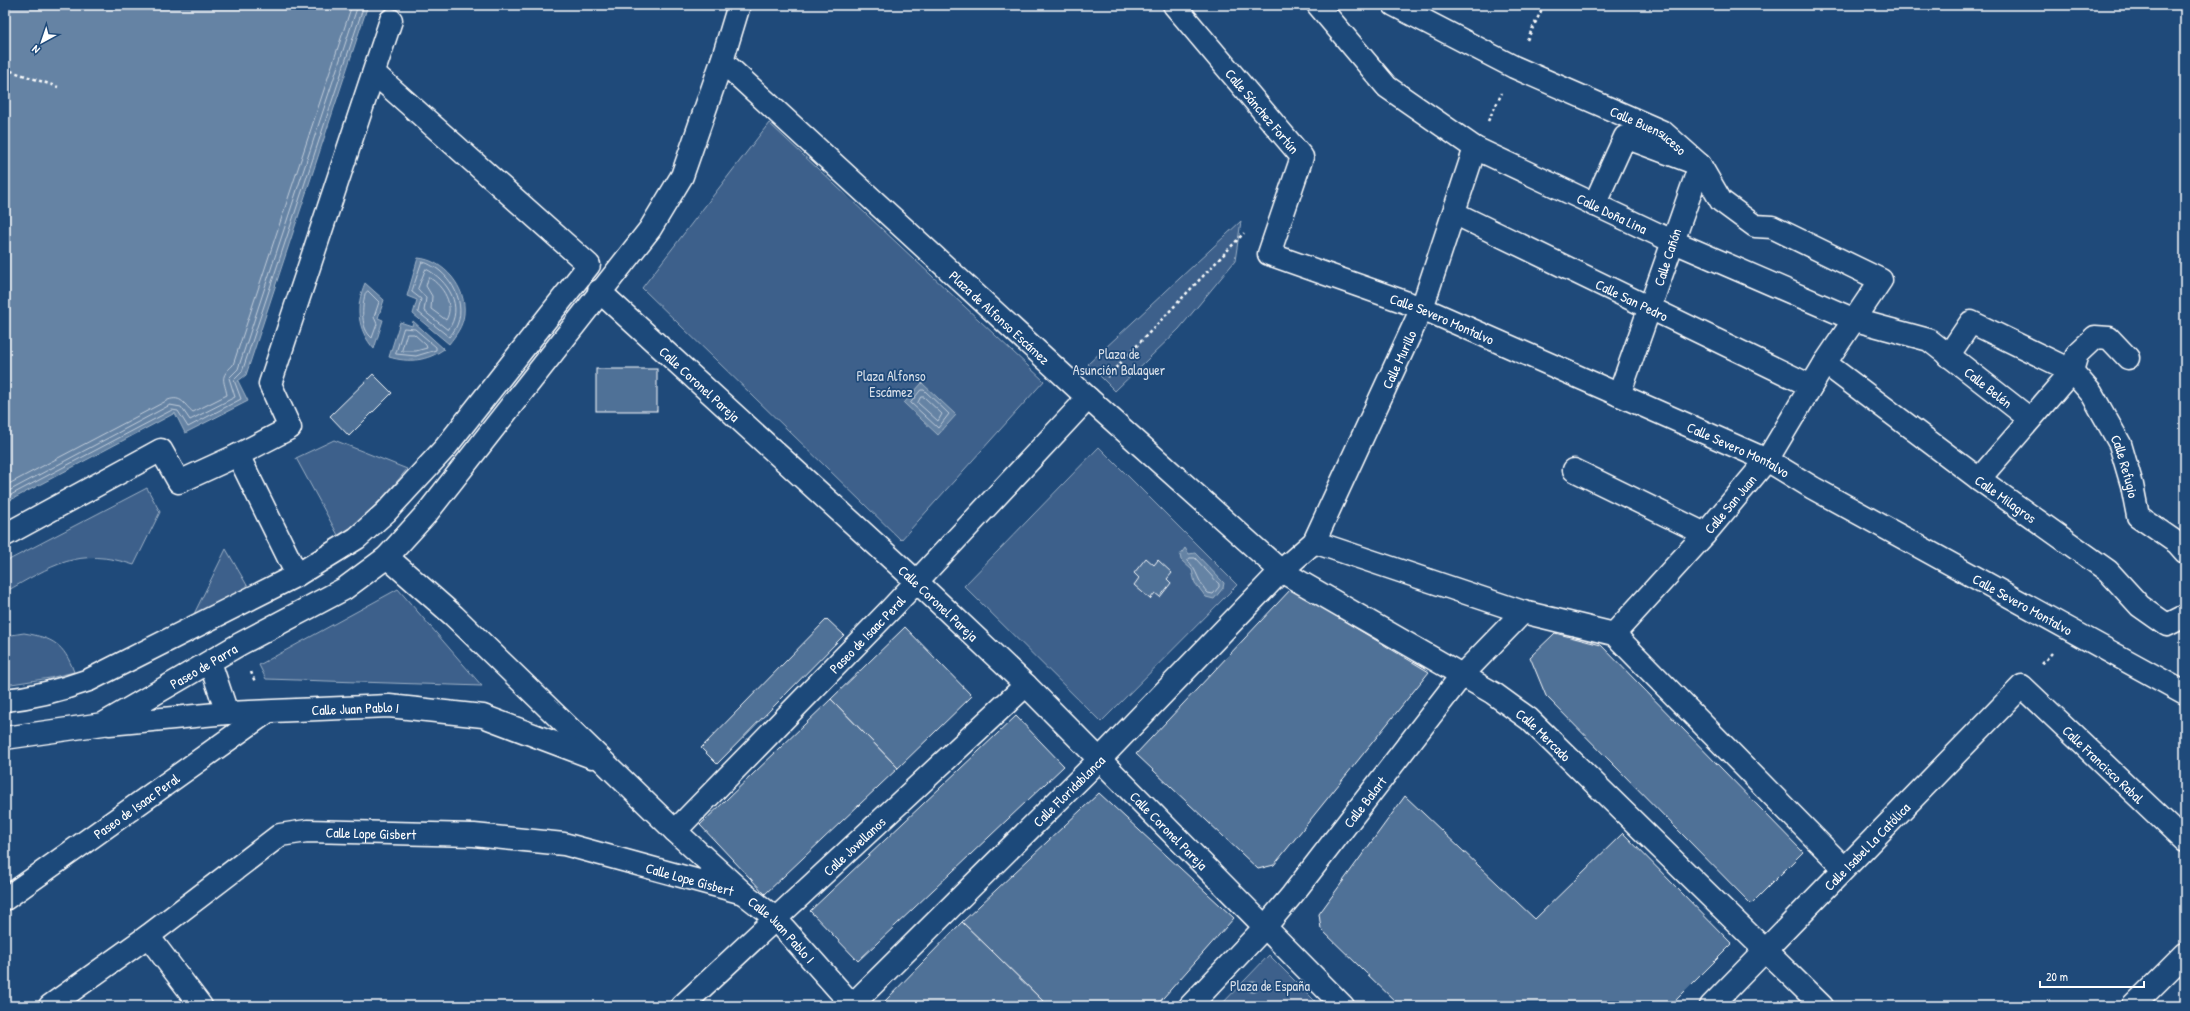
<svg xmlns="http://www.w3.org/2000/svg" width="2190" height="1011" font-family="'Patrick Hand',sans-serif">
	<style>
		.green { fill: #3c618b; stroke: #9eb0c5 }
		.water { fill: #6583a4; stroke: #a3b5c8 }
		.lines { fill: none; stroke-linecap: round; stroke-linejoin: round }
		.shore { stroke: #c1cddb; stroke-width: 1 }
		.building { fill: #507197; stroke: #fff }
		.minor-casing { stroke: #fff; stroke-width: 25 }
		.path { stroke: #fff; stroke-width: 2.5; stroke-dasharray: 3 3; stroke-linecap: butt }
		.minor { stroke: #1f4a7a; stroke-width: 22 }
		.tree { fill: #859cb6 }
		.labels { text-anchor: middle; dominant-baseline: central; stroke-width: 3.5; stroke-linejoin: round; paint-order: stroke }
		.street-label { font-size: 14px; fill: #fff; stroke: #1f4a7a }
		.park-label { font-size: 14px; fill: #d8dfe8; stroke: #1f4a7a }
	</style>
	<rect width="100%" height="100%" fill="#1f4a7a"/>
	<filter id="ink" filterUnits="userSpaceOnUse"><feTurbulence type="fractalNoise" baseFrequency=".025" numOctaves="2"/><feDisplacementMap in="SourceGraphic" scale="8" xChannelSelector="R" yChannelSelector="G"/><feConvolveMatrix kernelMatrix="1 2 1 2 8 2 1 2 1" color-interpolation-filters="sRGB"/></filter>
	<g filter="url(#ink)">
		<!-- green -->
		<g class="green">
			<path d="M769,123L1044,381L901,540L642,288Z"/>
			<path d="M1241,221L1235,261L1179,329L1115,391L1088,364Z"/>
			<path d="M334,440L407,469C387,495 365,516 339,537L296,458Z"/>
			<path d="M1099,447L1237,585L1101,722L964,586Z"/>
			<path d="M147,488L160,512L134,565C78,546 52,566 5,592V562Z"/>
			<path d="M226,549L248,587L194,614Z"/>
			<path d="M398,589L482,686L266,679L259,665Z"/>
			<path d="M24,633C53,638 64,644 74,672L50,678L5,685V636Z"/>
			<path d="M1269,955L1320,1006H1220Z"/>
		</g>
		<!-- water -->
		<g class="water">
			<path d="M5,5H368L246,375L238,381L248,401L185,433L175,413L5,503Z"/>
			<path d="M418,258C444,260 467,288 464,314C463,326 456,335 449,344L413,314L417,300L407,296Z"/>
			<path d="M365,283L384,300L378,318L383,320L374,349C357,329 355,307 365,283Z"/>
			<path d="M413,321L444,349C427,361 409,363 389,357L400,322L412,326Z"/>
			<path d="M922,383L956,415L938,435L904,403Z"/>
			<path d="M1185,548L1189,554L1195,553L1224,583L1223,588L1214,599L1206,597L1195,583L1192,570L1181,560L1180,555Z"/>
		</g>
		<g class="lines">
			<!-- shore -->
			<g class="shore">
				<path d="M422,262C427,262 431,266 436,268C458,283 470,316 449,337L418,312L421,299L412,292Z"/>
				<path d="M426,269C448,280 465,307 448,330L424,311L426,298L418,289Z"/>
				<path d="M430,278C443,286 455,305 446,320L431,309L432,296L426,286L428,279Z"/>
				<path d="M368,291L379,302L374,317L377,324L372,338C360,328 362,308 365,294Z"/>
				<path d="M404,328L415,329L436,347V350L416,356L396,354Z"/>
				<path d="M407,334H414L426,345L427,348L416,351H402Z"/>
				<path d="M921,390H924L949,414L938,428L911,403Z"/>
				<path d="M921,397H924L942,414L938,421L918,403Z"/>
				<path d="M5,486L168,400C182,395 184,405 193,412L227,395C224,379 219,378 233,365L352,5"/>
				<path d="M5,493L170,405L181,407L190,420L235,397L229,378L238,369L358,5"/>
				<path d="M5,498L172,410L178,411L188,427L241,399L234,380L242,372L364,5"/>
				<path d="M1190,558H1195L1219,584V587L1213,594L1208,593C1198,583 1198,571 1188,561Z"/>
			</g>
		</g>
		<!-- building -->
		<g class="building">
			<rect x="596" y="369" width="61" height="42"/>
			<path d="M373,374L392,393L349,436L330,416Z"/>
			<path d="M1146,558L1154,565L1158,560L1172,573L1167,579L1171,583L1160,597L1155,593L1150,599L1134,585L1139,578L1134,573Z"/>
			<path d="M1291,589L1429,672L1274,865L1258,869L1136,754Z"/>
			<path d="M827,619L844,635L717,764L701,748Z"/>
			<path d="M905,627L972,696L898,768L831,699Z"/>
			<path d="M1555,633L1601,645L1803,852L1751,904L1546,696L1530,657Z"/>
			<path d="M831,699L898,768L765,894L700,825Z"/>
			<path d="M1016,716L1064,766L858,961L810,911Z"/>
			<path d="M1099,793L1234,918L1156,1006H1048L962,922Z"/>
			<path d="M1405,796L1535,919L1623,833L1732,944L1670,1006H1400L1321,929L1319,914Z"/>
			<path d="M962,922L991,950L1048,1006H890L885,1001Z"/>
		</g>
		<g class="lines">
			<defs>
				<g id="minor">
					<path id="s1" d="M1174,5L1302,157L1269,254L1422,308L1767,460L1813,488L2185,693"/>
					<path id="s2" d="M1318,5L1387,87L1475,148L1672,241L1855,320L1929,340L2030,419"/>
					<path id="s3" d="M1394,5L1514,67L1663,132L1700,165L1721,201L1755,226L1772,227L1881,280L1825,363L1767,460L1705,534L1614,634"/>
					<path id="s4" d="M722,61L1088,398L1281,571L1493,693L1529,719L1822,1006"/>
					<path d="M1594,205L1625,137L1700,165L1619,395"/>
					<path id="s5" d="M1454,213L1811,386"/>
					<path id="s6" d="M599,291L916,581L1026,685L1343,1006"/>
					<path id="s7" d="M1948,356L1971,322L2072,371L2092,394L2120,444L2132,485L2138,516L2177,543L2185,552"/>
					<path id="s8" d="M1825,363L1979,479L2108,571L2140,606L2167,625L2185,616"/>
					<path d="M238,455L297,575"/>
					<path d="M1574,470L1705,534"/>
					<path d="M1979,479L2072,371L2077,354L2095,337L2109,338L2128,358"/>
					<path d="M5,535L161,450L179,482L238,455L290,428L270,384L391,20"/>
					<path d="M1314,542L1523,612"/>
					<path id="s9" d="M387,557L454,616L675,831L743,893L775,918L853,1006"/>
					<path d="M210,662L227,713"/>
					<path d="M5,700C35,697 61,690 89,680L297,575L357,538L386,512L445,448L589,265L374,73"/>
					<path id="s10" d="M109,724L227,713L389,706L483,716L592,757"/>
					<path id="s11" d="M5,738L103,724L240,644L344,589L387,557L427,513L650,229L682,176L722,61L739,5"/>
					<path id="s12" d="M675,831L891,609L1088,398"/>
					<path id="s13" d="M5,899L267,712"/>
					<path d="M148,936L201,1006"/>
					<path id="s14" d="M50,1006L148,936L280,835L307,831L474,835L564,844L743,893"/>
					<path id="s15" d="M682,1006L1026,685"/>
					<path id="s16" d="M851,1006L1099,760L1281,571L1314,542L1422,308L1475,148"/>
					<path id="s17" d="M1190,1006L1265,927L1292,895L1462,675L1523,612L1614,634L1844,868"/>
					<path id="s18" d="M1711,1006L2022,686L2185,841"/>
					<path d="M2133,1006L2185,954"/>
				</g>
			</defs>
			<!-- minor casing -->
			<use href="#minor" class="minor-casing"/>
			<!-- path -->
			<g class="path">
				<path d="M1527,40L1544,5"/>
				<path d="M5,69L58,87"/>
				<path d="M1488,121L1502,93"/>
				<path d="M1107,377L1244,233"/>
				<path d="M2042,664L2052,653"/>
				<path d="M251,672L255,682"/>
			</g>
			<!-- minor -->
			<use href="#minor" class="minor"/>
		</g>
		<!-- trees -->
		<circle class="tree" cx="1253" cy="987" r="6"/>
	</g>
	<g class="labels">
		<!-- street labels -->
		<g class="street-label">
			<text stroke="none"><textPath href="#s1" startOffset="138">Calle Sánchez Fortún</textPath></text>
			<text stroke="none"><textPath href="#s3" startOffset="284">Calle Buensuceso</textPath></text>
			<text stroke="none"><textPath href="#s2" startOffset="366">Calle Doña Lina</textPath></text>
			<text transform="translate(1667 257) rotate(-72)">Calle Cañón</text>
			<text stroke="none"><textPath href="#s5" startOffset="198">Calle San Pedro</textPath></text>
			<text stroke="none"><textPath href="#s4" startOffset="378">Plaza de Alfonso Escámez</textPath></text>
			<text stroke="none"><textPath href="#s1" startOffset="486">Calle Severo Montalvo</textPath></text>
			<text stroke="none"><textPath href="#s16" startOffset="857">Calle Murillo</textPath></text>
			<text stroke="none"><textPath href="#s6" startOffset="137">Calle Coronel Pareja</textPath></text>
			<text stroke="none"><textPath href="#s2" startOffset="784">Calle Belén</textPath></text>
			<text stroke="none"><textPath href="#s1" startOffset="810">Calle Severo Montalvo</textPath></text>
			<text stroke="none"><textPath href="#s7" startOffset="264">Calle Refugio</textPath></text>
			<text stroke="none"><textPath href="#s8" startOffset="226">Calle Milagros</textPath></text>
			<text transform="translate(1730 504) rotate(-50)">Calle San Juan</text>
			<text stroke="none"><textPath href="#s6" startOffset="461">Calle Coronel Pareja</textPath></text>
			<text stroke="none"><textPath href="#s1" startOffset="1134">Calle Severo Montalvo</textPath></text>
			<text stroke="none"><textPath href="#s12" startOffset="275">Paseo de Isaac Peral</textPath></text>
			<text stroke="none"><textPath href="#s11" startOffset="215">Paseo de Parra</textPath></text>
			<text stroke="none"><textPath href="#s10" startOffset="247">Calle Juan Pablo I</textPath></text>
			<text stroke="none"><textPath href="#s4" startOffset="1067">Calle Mercado</textPath></text>
			<text stroke="none"><textPath href="#s18" startOffset="559">Calle Francisco Rabal</textPath></text>
			<text stroke="none"><textPath href="#s16" startOffset="306">Calle Floridablanca</textPath></text>
			<text stroke="none"><textPath href="#s17" startOffset="269">Calle Balart</textPath></text>
			<text stroke="none"><textPath href="#s13" startOffset="161">Paseo de Isaac Peral</textPath></text>
			<text stroke="none"><textPath href="#s6" startOffset="785">Calle Coronel Pareja</textPath></text>
			<text stroke="none"><textPath href="#s14" startOffset="378">Calle Lope Gisbert</textPath></text>
			<text stroke="none"><textPath href="#s15" startOffset="235">Calle Jovellanos</textPath></text>
			<text stroke="none"><textPath href="#s18" startOffset="223">Calle Isabel La Católica</textPath></text>
			<text stroke="none"><textPath href="#s14" startOffset="702">Calle Lope Gisbert</textPath></text>
			<text stroke="none"><textPath href="#s9" startOffset="543">Calle Juan Pablo I</textPath></text>
		</g>
		<!-- park labels -->
		<g class="park-label">
			<text x="1119" y="353">Plaza de<tspan x="1119" dy="16">Asunción Balaguer</tspan></text>
			<text x="891" y="375">Plaza Alfonso<tspan x="891" dy="16">Escámez</tspan></text>
			<text x="1270" y="985">Plaza de España</text>
		</g>
	</g>
	<!-- margin -->
	<rect width="2190" height="1011" fill="none" stroke="#1f4a7a" stroke-width="20"/>
	<rect x="10" y="10" width="2170" height="991" fill="none" stroke="#fff" stroke-width="1.5" filter="url(#ink)"/>
	<!-- north arrow -->
	<g transform="translate(42 42) rotate(220)" stroke="#1f4a7a" stroke-width="3" paint-order="stroke">
	<path d="M0-3L7 15L0 10L-7 15Z" fill="#ffffff"/>
	<text y="-6" font-size="11" font-weight="bold" text-anchor="middle" fill="#ffffff">N</text>
	</g>
	<!-- scale -->
	<path d="M2040 981v6h104v-6" fill="none" stroke="#ffffff" stroke-width="2"/>
	<text x="2046" y="981" font-size="12" fill="#ffffff" stroke="#1f4a7a" stroke-width="3" paint-order="stroke">20 m</text>
</svg>
